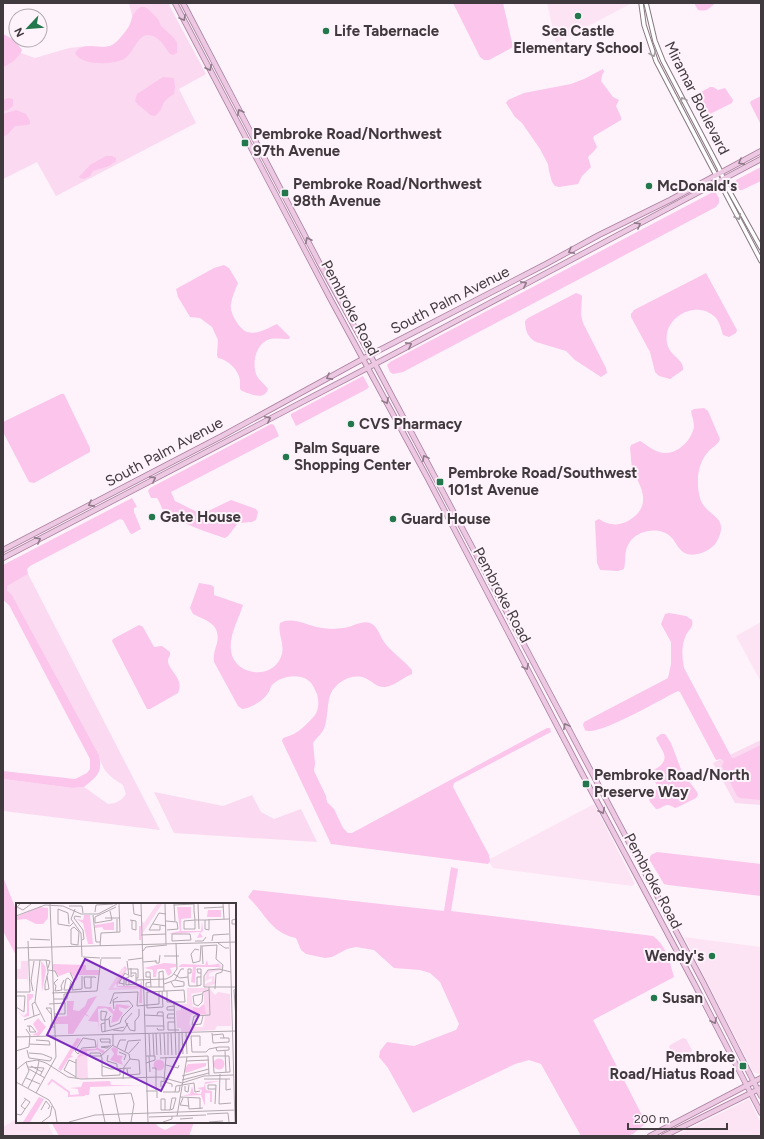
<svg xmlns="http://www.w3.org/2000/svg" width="764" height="1139" font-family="Figtree,sans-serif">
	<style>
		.built { fill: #fde4f5 }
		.green { fill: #fbd9f1 }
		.water { fill: #fbc5ec }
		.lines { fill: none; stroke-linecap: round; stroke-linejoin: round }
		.minor-casing { stroke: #867681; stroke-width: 5.5 }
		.major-casing { stroke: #a97f9e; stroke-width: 6 }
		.minor { stroke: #fff; stroke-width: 3.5 }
		.major { stroke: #edc8e3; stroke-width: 4.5 }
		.oneway { stroke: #8e7988 }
		.oneway2 { stroke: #a09c9e }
		.poi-dot { fill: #22784c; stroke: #fef3fb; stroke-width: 1.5 }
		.labels { text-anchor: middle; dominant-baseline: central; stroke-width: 4; stroke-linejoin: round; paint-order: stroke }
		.poi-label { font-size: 15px; font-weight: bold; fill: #40393e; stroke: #fef3fb; text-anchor: start }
		.street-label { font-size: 15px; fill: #40393e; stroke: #fef3fb }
		.inset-river { fill: none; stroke: #fbc5ec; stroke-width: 2 }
		.inset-road { fill: none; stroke: #b2a9af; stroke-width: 1 }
		.view { fill: #7b2cbf; fill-opacity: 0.15; stroke: #7b2cbf; stroke-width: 2 }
		.inset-edge { fill: none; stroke: #40393e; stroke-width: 2 }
	</style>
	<rect width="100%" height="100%" fill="#fef3fb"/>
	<!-- built -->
	<g class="built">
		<path d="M547,3H632L556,43Z"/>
		<path d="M761,622V682L736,636Z"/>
		<path d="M594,804L635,884L632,886L493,868L488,860Z"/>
		<path d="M684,937L761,947V1073L759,1074L753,1072Z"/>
		<path d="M749,1099L761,1123V1136H675Z"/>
		<path d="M17,1119V1122H47L54,1136H3V1127Z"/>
	</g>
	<!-- green -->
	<g class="green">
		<path d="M129,3H168L206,74L179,89L196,123L56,196L37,162L3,179V34L14,40L21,49V53L35,58L69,48L88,46L106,47L114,45L129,27L131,22L132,16Z"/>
		<path d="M28,574L160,830L3,811V779L73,788L84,787L108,804L115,803L122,799L126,794L123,785C110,777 102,771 99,755L12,595L7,590L6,586Z"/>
		<path d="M761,740V805L735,803L713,763Z"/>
		<path d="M154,792L223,806L252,795L261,812L274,819L301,809L317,842L174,833Z"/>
		<path d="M683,1038L686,1039L692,1050L691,1052L677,1059L675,1058L669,1047L670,1045Z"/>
	</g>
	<!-- water -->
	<g class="water">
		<path d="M453,3H503L513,47L489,60H484L480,57Z"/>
		<path d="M694,3H715C709,9 707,12 698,10Z"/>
		<path d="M141,7H145L149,10L158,19L161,26L174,38L177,43V53L173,55L170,54C164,46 159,35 147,35C137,36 133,54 124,59C113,65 81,66 75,53C83,40 100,51 112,45C118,42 127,31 130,24C133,17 133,11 141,7Z"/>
		<path d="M3,34L14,40L22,50C19,58 10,64 3,67Z"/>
		<path d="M603,69L604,72L602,75L601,81L613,97L619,100L616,106L621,117V120L594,136L593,138L597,147L595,150L588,157L591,167L582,176L578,184L559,187L555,186L552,182L549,171L548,164L540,149L522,123L515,117L506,103L508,100L524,93L571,84L584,79Z"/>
		<path d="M163,77L174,78L175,87L174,94C171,96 167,98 165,101C161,106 163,110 155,116L150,115C145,109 139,107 135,101L137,94Z"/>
		<path d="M710,87H713L718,90L725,88L733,100L732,103L706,116H704L695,98L696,95Z"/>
		<path d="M761,96V125L750,103L751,101Z"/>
		<path d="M8,98L13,99V106L8,110L3,111V100Z"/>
		<path d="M16,110L26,114L30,121V124L27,125L15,126L8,134L3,137V114Z"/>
		<path d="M106,156H112L116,158V161L109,166L93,171L90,176L84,179L80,178L79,177L90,165Z"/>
		<path d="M761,167V181L742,190H739L736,183V180Z"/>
		<path d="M713,192L716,193L719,198V203L716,207L403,372L393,374L390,372L387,365L390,362Z"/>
		<path d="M224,265L229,268L238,283C235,290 232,297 231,304C229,312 239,329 247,332C258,335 268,328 277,324L290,337L289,339C282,339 276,338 270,339C256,343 252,362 256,374C258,380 264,383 268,389C264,401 251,394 242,391L240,389C240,386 240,383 240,380C238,369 228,360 218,358L217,355L218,340L212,327L200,318L190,317L178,297L176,289L214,268Z"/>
		<path d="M706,273L737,330L736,333L729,337L723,335C721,329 720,323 716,318C700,301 672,312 667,333C663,356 685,357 683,370L670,379L659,376L655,372L650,352L631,317V314L634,310Z"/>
		<path d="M576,293L581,295L582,296L581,315L583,323L606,368L607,373L601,377L575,360L566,351L536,342C528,338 525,330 525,321L528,318Z"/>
		<path d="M363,376L369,387L367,389L296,426L291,416V414Z"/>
		<path d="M61,394H64L90,448V452L34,483L29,482L3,432V422Z"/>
		<path d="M704,408L708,411L720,439C718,445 712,447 708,452C697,464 696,483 700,498C705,517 731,515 717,541C712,551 693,559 683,552C678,548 676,543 672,538C664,529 651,529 641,533C635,536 631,539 628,545C624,553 626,561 624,569L618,571L600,570L597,563L595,521L599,519C607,525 617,526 626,522C645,512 647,499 638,481C637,478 634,476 633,473C631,465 631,456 630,448L631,445L640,441C647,445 652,450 659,452C675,457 691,442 694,427C694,422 692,416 691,411L694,409Z"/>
		<path d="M271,424L274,425L279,436L171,492L175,501L199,513H204L231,500L256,509L258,512L256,520L252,522L238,523L228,536L225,538C211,534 172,520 163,510C161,507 160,502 157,498H151L148,491L150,488Z"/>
		<path d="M132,498L137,507L134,508V512L141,529L132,534L130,533L123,520L120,519L30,566L27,569L28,574L7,586V590L12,595L99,755C103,773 97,776 84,787L73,788L3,779V771L75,779L87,773L90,769V759L9,605L3,600V565Z"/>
		<path d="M199,583L211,585L214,587V595L243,605C239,618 229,635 231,650C233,674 269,681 280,659C287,646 277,635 280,623C294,616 307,626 322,628C328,629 337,629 343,628C351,628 361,620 370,623C377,625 380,636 384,642C392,653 404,660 412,670V674C403,677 395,686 385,687C377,688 372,681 365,678C353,673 337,681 331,693C327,702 328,716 325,726C323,733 317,737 313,743L315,763L314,771L326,796L327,802L334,809L343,828L348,833H352L547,728H550L551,732L454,783L453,787L489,855L490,861L488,864L331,844L282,741L283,738C288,736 293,735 297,732C300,731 313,718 315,715C319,709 319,701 317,694C315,690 313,684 309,681C299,673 281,676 272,685C270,687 270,691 268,693C263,701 251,708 242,709L238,706L214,662C213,655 215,650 217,643C221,624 207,621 193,614L190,608Z"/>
		<path d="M669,613L686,616L692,620C694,627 689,629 686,635C681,646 682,657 684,668L732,758H734L761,745V800L740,798L737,796L722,766L724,761L721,759L716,760L680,692L678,691C663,698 596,738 585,730L583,725L584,722L668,678L671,664V642L661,624L665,614Z"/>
		<path d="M139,625L143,627L154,647L162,646L170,652C171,656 168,657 168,661C168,670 185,679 178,693L150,709H147L112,641L113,639Z"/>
		<path d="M661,734H665L671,743L682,772L697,792L698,795L696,798L678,807L675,808C665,801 665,808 656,809L650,802L649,799L657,789V785L650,774C652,770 656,769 660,766C671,756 659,748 656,738Z"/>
		<path d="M657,852L761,864V896L668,885L664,884L649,859L651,855Z"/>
		<path d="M451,867L458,869L451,911L653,936C666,945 670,962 674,977L593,1020L646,1123L633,1134L627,1136H581L541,1064L529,1060L515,1064L413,1113L388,1068L379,1057L380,1051L387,1042L414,1046L456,1030L459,1024L440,982L430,973L420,970L394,968L374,950L356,947L347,949L332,957L325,958L306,954L301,950L296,938C270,932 266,914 248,897L253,890L444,911Z"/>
		<path d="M3,877L17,912V957L3,931Z"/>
		<path d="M51,1122H154L159,1127L165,1130L181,1122H194L189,1136H59Z"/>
	</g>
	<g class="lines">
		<defs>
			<g id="minor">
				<path d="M641,3L644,25L656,61L761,261"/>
				<path d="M646,3L655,41L663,61L719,168L726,185L761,248"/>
			</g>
			<g id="major">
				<path d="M175,3L331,300L427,477L577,764L695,985L761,1113"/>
				<path d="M183,3L321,266L375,364L703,982L761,1096"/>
				<path d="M3,550L222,436L370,355L546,264L599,235L670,200L761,151"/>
				<path d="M3,558L375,364L761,159"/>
				<path d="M650,1136L761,1078"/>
				<path d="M664,1136L761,1088"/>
			</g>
		</defs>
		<!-- minor casing -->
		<use href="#minor" class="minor-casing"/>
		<!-- major casing -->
		<use href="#major" class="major-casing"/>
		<!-- minor -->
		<use href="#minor" class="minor"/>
		<!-- major -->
		<use href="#major" class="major"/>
	</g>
	<!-- one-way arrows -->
	<defs><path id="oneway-chevron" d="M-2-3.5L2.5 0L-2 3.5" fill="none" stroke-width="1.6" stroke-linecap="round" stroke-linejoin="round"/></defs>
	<g class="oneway">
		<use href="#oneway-chevron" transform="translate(183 18) rotate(62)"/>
		<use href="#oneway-chevron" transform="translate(209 68) rotate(63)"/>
		<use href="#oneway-chevron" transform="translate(240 112) rotate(-117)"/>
		<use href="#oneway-chevron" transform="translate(741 162) rotate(151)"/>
		<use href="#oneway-chevron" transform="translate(638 225) rotate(-29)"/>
		<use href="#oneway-chevron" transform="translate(308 240) rotate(-117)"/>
		<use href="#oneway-chevron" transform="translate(571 251) rotate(151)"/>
		<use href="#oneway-chevron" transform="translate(524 284) rotate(-28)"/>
		<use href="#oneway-chevron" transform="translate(409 345) rotate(-28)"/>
		<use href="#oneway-chevron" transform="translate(329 377) rotate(151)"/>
		<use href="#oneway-chevron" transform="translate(386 401) rotate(62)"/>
		<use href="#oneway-chevron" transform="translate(268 419) rotate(-27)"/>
		<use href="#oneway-chevron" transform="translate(425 458) rotate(-118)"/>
		<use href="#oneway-chevron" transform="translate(153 479) rotate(-28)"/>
		<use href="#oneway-chevron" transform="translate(91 504) rotate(152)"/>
		<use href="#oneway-chevron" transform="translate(38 540) rotate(-28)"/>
		<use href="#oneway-chevron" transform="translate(526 667) rotate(62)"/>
		<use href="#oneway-chevron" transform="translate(566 726) rotate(-118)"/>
		<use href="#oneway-chevron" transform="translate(602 811) rotate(63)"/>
		<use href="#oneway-chevron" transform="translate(714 1021) rotate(63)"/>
	</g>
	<g class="oneway2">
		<use href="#oneway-chevron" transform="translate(653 54) rotate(68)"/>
		<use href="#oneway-chevron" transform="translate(683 100) rotate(-118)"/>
		<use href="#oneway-chevron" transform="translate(738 217) rotate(64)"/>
	</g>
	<!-- markers -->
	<g class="poi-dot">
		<circle cx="578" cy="16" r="4"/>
		<circle cx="326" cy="31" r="4"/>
		<rect x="241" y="139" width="8" height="8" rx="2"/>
		<circle cx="649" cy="186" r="4"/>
		<rect x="281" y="189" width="8" height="8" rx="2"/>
		<circle cx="351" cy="424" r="4"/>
		<circle cx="286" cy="457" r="4"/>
		<rect x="436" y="478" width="8" height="8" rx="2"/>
		<circle cx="152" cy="517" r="4"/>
		<circle cx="393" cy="519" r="4"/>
		<rect x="582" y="780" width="8" height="8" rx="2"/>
		<circle cx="712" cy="956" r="4"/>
		<circle cx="654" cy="998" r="4"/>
		<rect x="739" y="1062" width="8" height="8" rx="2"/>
	</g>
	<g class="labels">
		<!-- poi labels -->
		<g class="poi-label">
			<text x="334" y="31">Life Tabernacle</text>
			<text x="578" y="31" text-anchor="middle">Sea Castle<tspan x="578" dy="17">Elementary School</tspan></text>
			<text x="253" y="134">Pembroke Road/Northwest<tspan x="253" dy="17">97th Avenue</tspan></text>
			<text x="293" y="184">Pembroke Road/Northwest<tspan x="293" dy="17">98th Avenue</tspan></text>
			<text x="657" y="186">McDonald's</text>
			<text x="359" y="424">CVS Pharmacy</text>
			<text x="294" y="448">Palm Square<tspan x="294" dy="17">Shopping Center</tspan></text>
			<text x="448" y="473">Pembroke Road/Southwest<tspan x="448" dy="17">101st Avenue</tspan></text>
			<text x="160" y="517">Gate House</text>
			<text x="401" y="519">Guard House</text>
			<text x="594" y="775">Pembroke Road/North<tspan x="594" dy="17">Preserve Way</tspan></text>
			<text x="704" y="956" text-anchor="end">Wendy's</text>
			<text x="662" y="998">Susan</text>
			<text x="735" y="1057" text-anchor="end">Pembroke<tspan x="735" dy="17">Road/Hiatus Road</tspan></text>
		</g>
		<!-- street labels -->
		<g class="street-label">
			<text transform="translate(697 98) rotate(63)">Miramar Boulevard</text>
			<text transform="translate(450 300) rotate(-27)">South Palm Avenue</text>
			<text transform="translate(350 308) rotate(62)">Pembroke Road</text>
			<text transform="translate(164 452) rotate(-28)">South Palm Avenue</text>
			<text transform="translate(502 595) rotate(62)">Pembroke Road</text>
			<text transform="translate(653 881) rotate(62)">Pembroke Road</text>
		</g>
	</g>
	<!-- overview -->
	<g transform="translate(16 903)">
		<rect width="220" height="220" fill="#fef3fb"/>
		<path d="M141,1H149H146L126,31V19L128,20ZM5,58H12V79L11,76H0V66H5ZM201,59L206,63L205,67L193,70V74L198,73L199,81L189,84V81L196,78V75L189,78L191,68L203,66ZM106,65H109L97,85L123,83L124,86L92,87ZM171,85H193L199,92L202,89L214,91L215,123H201L199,127L165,129V125H161L160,108L165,107V101H171ZM186,89L188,90V101L183,105L177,104L175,91ZM180,110L189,113L187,124H176L173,121L175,112ZM66,146H71L72,176L61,175L60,156Z" fill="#fbd9f1" fill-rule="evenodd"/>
		<path d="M24,4L32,5V15L27,21H20L10,16L0,17V14ZM161,4H175V15L165,16V28H185L186,18L187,28L184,30L187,34L181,35L184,29L151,31L164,28ZM192,7H205V14H191ZM68,12H74L77,41H72L67,20L60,16L67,17ZM98,19V27H88L86,24L79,25V22ZM191,57L192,62L203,61V64H180L179,80L175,79L177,64H162L166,61L189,62ZM25,58L29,63L30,67L26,89ZM148,60L160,61V64L154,65L156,70L152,73L149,66H141L140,74H137V67L128,65ZM37,61L70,62V67H84L83,72H62L61,78L54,69L43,73L37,66ZM109,63L111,66L101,83H122L126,78V100H123L124,84H101L100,80L109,66L107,65ZM11,91H17V94L13,98V113L8,114L0,107L8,113L11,110ZM81,93L70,111L74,114L69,112L57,131H52V121H39V114L51,113V98H58L57,107L63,108L69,103L72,96ZM100,101L115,103L110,106L103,104V107L107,110L102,118L95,120L97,111L90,105L82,106L83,131L82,119L72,118L82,103L95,104L98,109ZM188,101L190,111H177V104L183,105ZM22,115L30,124L23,133L16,132L22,129L17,121ZM82,134V145L89,148L87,151L82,147L71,148V154L68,152L61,155L67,146H80ZM61,135L65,136L55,152L57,154L53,155L45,168L42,166ZM97,144L102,146L101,152L107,153L105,157L107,162L94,157L98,151L95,146ZM197.5 161a5.5 5.5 0 1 1 11 0a5.5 5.5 0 1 1-11 0ZM137.5 162a5.5 5.5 0 1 1 11 0a5.5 5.5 0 1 1-11 0ZM190,160V163L170,170L168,167L172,161ZM94,178L95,182H127L74,184L73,192H63L62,186L54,185L65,184L67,179ZM204,178L189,181L190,187L196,188V199H194V190H189V203L185,192L166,193L174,191L176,183L178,190L185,191L186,187L181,185L188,184L189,179ZM23,194L28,196L22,206L14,219H7Z" fill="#fbc5ec"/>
		<path class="inset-river" d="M124,23V37M32,182L36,177L53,189V193L68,192V189"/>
		<path class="inset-road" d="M4,1L1,4L7,7L15,1M117,1L118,11L126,13M125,1L132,219M149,1L150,41M158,1L159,18M178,1V8L179,17V26H168V18L179,17H189L213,16M182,1L183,26M207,1L208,16M213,1L219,219M158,2L178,1M53,3H66L67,10M188,5L208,4M59,6L55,16L65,30L66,54M79,9L80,2L97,1M77,12L80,39H84M0,13L29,2L47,3L65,11H82L101,1M65,14L59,13L58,15L67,27L68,36L66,37M89,15H104M220,16L216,17V21H220M114,17L120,18V27L116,26V17M189,17V26L193,27V16M150,18L161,19L162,26L151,27M79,20V14L100,4M79,20L96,17L94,8M53,21L52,10L42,6V21L54,23L57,20M137,21L150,23M144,23V27H133L143,10L150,11M58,24L63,29L62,42L55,41V26ZM101,29V16M156,31H174L175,37L156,38ZM125,32L150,31M14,36L34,37M179,38H187L190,34M196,38L197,32L213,31M202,40L209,45H213M84,43L85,30L104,29L103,1M0,45L220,39M183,47L179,46L175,51L177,60L184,58L185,42M127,48L130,44L151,42M148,53H163M67,54L84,55M85,55H105M13,57H30M24,57L19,99L29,119M112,57L127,55M140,57V60H143L144,52M127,59L140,58M187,61L186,43L201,42L200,56L207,62L206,69L200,71L199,86M115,65V74L118,72M112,66H122V75H120M32,67L39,68L42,74M54,69L58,78L56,87L66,86V73M215,69L203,66L192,67L188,73V84H220M172,70H175V66H172V74L173,83H181L185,82V66H181L182,70H185M158,71L164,75L172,74M31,73L33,86L29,87V81L31,73L32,70V68L30,57L34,58L32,65M75,74V85H69L68,74H79L80,75M134,74H130V69H134L135,84M42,76L38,80L40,83L39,88L46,87L45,83L48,77M120,77L150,76L156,73L161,66L160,40M55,79L53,87H48L50,76L52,75L57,80M135,79L130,80V84H148M155,79L158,84L168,83V79L159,77M108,81L103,80L109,70L112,72M148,81L159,77L165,66H168M113,82V77H110V82L120,81V70H115M108,83V76L113,74L111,58M181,83V74H185M143,84V69L147,68L148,88M220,86L218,87L220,116M17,88L15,78L18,58M143,88V101M146,88L147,104L131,105V89L168,87L169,99H151V88M0,89H14L12,38M36,90L81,88L85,56M186,91L177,93L178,101L182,103L186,99L187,89L193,87M0,93H9L8,109L0,104M38,96H51L52,91H48V97L49,100V111H38M158,99L160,152M33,101L49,100M94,101L98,90L122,89L121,103M121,103L143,101M98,106L97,97L102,94M158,107H151V104L158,103M116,110L109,118L114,127L119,128V118L123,113V106M35,111L30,105H35L36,119L34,124H39M158,111H152L151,115H158M128,112L147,113M141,112L142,109H147L148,127H142L141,125M18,113L16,101L19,99M95,113L93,115L94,124L104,120L106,114L117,103L113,98L97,99M187,113L185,121L176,122L178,113L194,112L193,84M8,117L24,111M159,119H152V127H163M89,120L85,121L86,129L108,124M11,123H15L20,129H14L13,123M130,123H148M97,127L107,128L112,120M89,129V115L91,109L85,108V117H89L93,116M170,129L171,151M140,130L141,152M148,130L149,152M152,130V152M155,130L156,152M163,130V151M166,130L167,151M196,130L197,140L213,139V135H204M133,131L134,153M137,131L138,153M144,131L145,152M196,132L207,131L208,135M0,134L220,128M67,135L79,137L80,144L66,145L62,151L59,148ZM13,141L34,142L33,138L20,137M94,141V136H84L85,139H94M96,142L113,151L114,156L108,164L107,176M93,143L85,144L91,145L95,142M184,143V133H175L176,149H190L193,146L203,144H213V147L201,148L200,145M101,144L104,137H110M11,147L13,155L34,158L36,155L26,151L13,150M0,148L13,144L14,132L10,126M109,148L112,138L125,137M209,148L210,169M103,149L110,152L108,157M113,150L123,139M92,152L91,158L101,161V165M85,153H74V150H84L85,151V153L86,155V173L104,172V165M85,153L97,142V131M133,153L134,169M197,153H213L214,169L198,170ZM144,155L192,153L193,172M60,156V175M170,158L193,157M60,160L53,157L48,167L60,174M130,160L139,157V153H130M150,162L162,165L163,162M15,163L26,169M86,163L95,166L115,165M12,164L28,165L24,173M136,165H140V187M13,166L29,175M111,166L112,172L124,171L123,157L114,156M0,167L10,159L21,157L30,160L52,174L65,176L145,174L166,180L188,173L218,172M166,173L193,166M10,175L24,181M188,176H214M210,176V187L215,186M166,177L193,170M148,178L150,154M0,179L33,197L39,207L41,219M178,180L179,189L184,188M6,182L13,168L10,159M169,183V188L172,189L173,182M145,184V178L156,181V184M12,185L21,168L23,158M130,188H141V195M147,189H163L164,183M159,189L160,183L178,180M20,190L40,154L34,1M98,191L104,219M164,194L184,195V206M167,195L164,202L173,203M172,195L173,206L187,205M199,201L200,182H192V186H200M203,201L204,171M203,201L215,200M9,206L5,203L10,196M25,207L30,198L34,203L32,206M149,207V196H145V207H154L157,206L160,195H156L154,207M0,211L5,212L14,199L8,195M191,211L212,210L213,219M161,213L171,154M133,214L190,212M164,216L177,215M26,219L34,213L36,203M53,219L79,212L220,207M89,219L83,192L115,190L118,201L115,219M147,219L156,216V213M193,219L207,218"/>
		<path class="view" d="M69,56L183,112L145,188L31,132Z"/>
		<rect width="220" height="220" class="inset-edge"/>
	</g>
	<!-- border -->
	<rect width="764" height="1139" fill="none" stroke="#40393e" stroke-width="8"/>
	<!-- north arrow -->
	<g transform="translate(28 28) rotate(244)"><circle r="19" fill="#fef3fb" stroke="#b2a9af"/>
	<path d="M0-3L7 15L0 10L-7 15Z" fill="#22784c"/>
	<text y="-6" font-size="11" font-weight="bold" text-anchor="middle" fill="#40393e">N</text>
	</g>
	<!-- scale -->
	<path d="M628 1123v6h99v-6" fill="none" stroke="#40393e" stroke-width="2"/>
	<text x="634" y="1123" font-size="12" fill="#40393e" stroke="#fef3fb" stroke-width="3" paint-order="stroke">200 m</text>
</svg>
